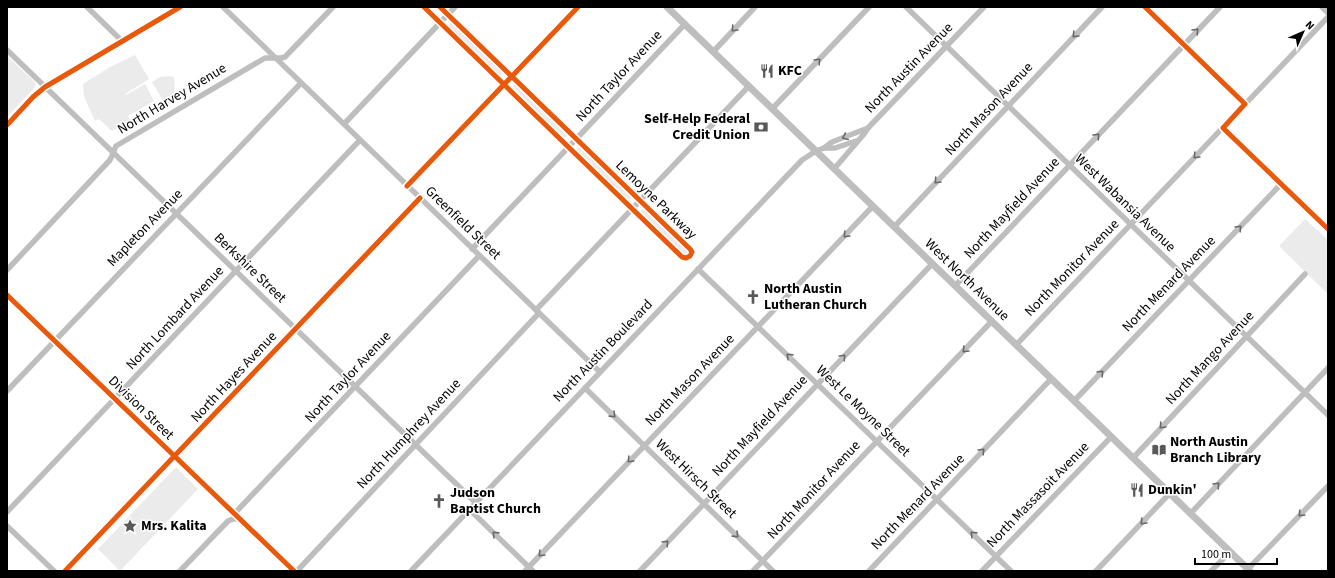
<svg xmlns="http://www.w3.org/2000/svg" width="1335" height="578" font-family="'Source Sans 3',sans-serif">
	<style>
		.green { fill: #ebebeb }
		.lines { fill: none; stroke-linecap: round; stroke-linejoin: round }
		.minor { stroke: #bebebe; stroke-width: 5.5 }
		.major { stroke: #bebebe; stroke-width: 7 }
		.cycleway-casing { stroke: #fff; stroke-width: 8 }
		.cycleway { stroke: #e8590c; stroke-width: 5 }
		.oneway { stroke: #686868 }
		.labels { text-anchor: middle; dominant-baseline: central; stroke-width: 3; stroke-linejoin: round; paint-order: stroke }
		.street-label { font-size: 14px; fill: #000; stroke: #fff }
		.poi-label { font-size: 14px; font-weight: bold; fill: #000; stroke: #fff; text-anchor: start }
	</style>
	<rect width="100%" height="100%" fill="#fff"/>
	<!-- green -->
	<g class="green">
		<path d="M452,21L505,72L500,77L448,26Z"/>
		<path d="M135,55L149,79L125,94L126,95L145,84L154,101L128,116L130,120L112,131L99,119L95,121L84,96L83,84L110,67Z"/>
		<path d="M7,56L34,81L36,85L34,88L7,117Z"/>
		<path d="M169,76L174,77C175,87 176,94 169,102L162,99L152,82L160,77Z"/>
		<path d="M516,83L568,134L564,139L512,88Z"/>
		<path d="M580,145L633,196L628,201L576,150Z"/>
		<path d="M644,207L689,251L688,254H684L640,212Z"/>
		<path d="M1305,219L1328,240V294L1280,247V245Z"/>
		<path d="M176,467L198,489L120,571L98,549Z"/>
	</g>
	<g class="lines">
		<!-- minor -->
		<g class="minor">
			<path d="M87,7L122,41"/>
			<path d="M223,7L600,372"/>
			<path d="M424,7L682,257L686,258L690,256L692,252L690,249L440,7"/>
			<path d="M906,7L1328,415"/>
			<path d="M1145,7L1245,104"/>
			<path d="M1322,7L1328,13"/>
			<path d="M7,50L476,503"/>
			<path d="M713,52L755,7"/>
			<path d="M772,109L869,7"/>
			<path d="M344,124L455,7"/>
			<path d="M7,125L33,97L45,87L180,7"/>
			<path d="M1223,128L1328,229"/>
			<path d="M824,148H835L856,141"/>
			<path d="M834,169L864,134L868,128L984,7"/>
			<path d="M407,186L578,7"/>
			<path d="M894,227L1102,7"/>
			<path d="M472,249L685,24"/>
			<path d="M698,269L1011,571"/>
			<path d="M7,270L110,160L116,146L265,58H281L285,57L333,7"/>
			<path d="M955,286L1220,7"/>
			<path d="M7,295L294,571"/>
			<path d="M536,310L749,86"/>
			<path d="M1016,345L1328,17"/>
			<path d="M585,388L773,571"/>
			<path d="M7,391L301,83"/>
			<path d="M1074,401L1281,184"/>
			<path d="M1133,458L1305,274"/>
			<path d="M469,509L533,571"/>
			<path d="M7,512L360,140"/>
			<path d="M234,514L479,256"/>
			<path d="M1190,514L1328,368"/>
			<path d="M7,526L54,571"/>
			<path d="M1248,569L1328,486"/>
			<path d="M65,571L420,198"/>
			<path d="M180,571L228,521L233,519H239"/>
			<path d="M297,571L539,313"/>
			<path d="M411,571L802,160L816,151L824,148L832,142L868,128"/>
			<path d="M525,571L873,206"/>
			<path d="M640,571L932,264"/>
			<path d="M753,571L992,321"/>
			<path d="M869,571L1051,379"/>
			<path d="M982,571L1111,437"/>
			<path d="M1096,571L1170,493"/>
			<path d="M1211,571L1230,552"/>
		</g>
		<!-- major -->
		<path class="major" d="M667,7L1250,571"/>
		<defs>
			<g id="cycleway">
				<path d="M424,7L682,257L686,258L690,256L692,252L690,249L440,7"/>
				<path d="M1145,7L1245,104L1223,128L1328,229"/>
				<path d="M7,125L33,97L45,87L180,7"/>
				<path d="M407,186L578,7"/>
				<path d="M7,295L294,571"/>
				<path d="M65,571L420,198"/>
			</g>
		</defs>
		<!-- cycleway casing -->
		<use href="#cycleway" class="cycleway-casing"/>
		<!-- cycleway -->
		<use href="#cycleway" class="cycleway"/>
	</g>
	<!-- one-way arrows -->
	<defs><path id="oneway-chevron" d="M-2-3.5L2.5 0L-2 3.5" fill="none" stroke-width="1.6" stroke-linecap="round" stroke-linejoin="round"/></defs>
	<g class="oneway">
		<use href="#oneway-chevron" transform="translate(734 29) rotate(133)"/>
		<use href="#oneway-chevron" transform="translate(1196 31) rotate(-47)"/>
		<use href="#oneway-chevron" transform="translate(1075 35) rotate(133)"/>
		<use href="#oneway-chevron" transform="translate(818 61) rotate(-46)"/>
		<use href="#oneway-chevron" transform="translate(1097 136) rotate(-47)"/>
		<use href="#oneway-chevron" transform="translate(845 137) rotate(157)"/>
		<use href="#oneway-chevron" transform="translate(1196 156) rotate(134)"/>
		<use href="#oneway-chevron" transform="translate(937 181) rotate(133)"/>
		<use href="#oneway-chevron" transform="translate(1239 228) rotate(-46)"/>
		<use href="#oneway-chevron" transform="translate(846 235) rotate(134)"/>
		<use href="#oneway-chevron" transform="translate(965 350) rotate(134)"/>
		<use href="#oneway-chevron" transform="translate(789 356) rotate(-136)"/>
		<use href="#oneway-chevron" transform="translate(843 357) rotate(-46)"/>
		<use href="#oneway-chevron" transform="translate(1101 373) rotate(-46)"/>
		<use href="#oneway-chevron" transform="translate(613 415) rotate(44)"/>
		<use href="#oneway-chevron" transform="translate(1162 426) rotate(133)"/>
		<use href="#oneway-chevron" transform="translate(982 451) rotate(-46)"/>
		<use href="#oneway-chevron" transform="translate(630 460) rotate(134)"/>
		<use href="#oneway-chevron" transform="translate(1217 485) rotate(-47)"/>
		<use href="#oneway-chevron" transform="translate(1301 514) rotate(134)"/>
		<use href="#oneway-chevron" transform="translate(1143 522) rotate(133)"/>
		<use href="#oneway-chevron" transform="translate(495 534) rotate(-136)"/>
		<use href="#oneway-chevron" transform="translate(973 534) rotate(-136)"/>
		<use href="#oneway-chevron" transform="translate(736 535) rotate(44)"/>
		<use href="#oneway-chevron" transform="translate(666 543) rotate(-46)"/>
		<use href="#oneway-chevron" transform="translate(541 554) rotate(134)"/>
	</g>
	<!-- icons -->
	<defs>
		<symbol id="restaurant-bare" viewBox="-9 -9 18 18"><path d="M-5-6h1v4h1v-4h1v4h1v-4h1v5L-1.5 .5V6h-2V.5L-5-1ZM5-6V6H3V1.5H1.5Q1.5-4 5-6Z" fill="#595959" stroke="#fff" stroke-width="2.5" paint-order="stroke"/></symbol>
		<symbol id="bank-bare" viewBox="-9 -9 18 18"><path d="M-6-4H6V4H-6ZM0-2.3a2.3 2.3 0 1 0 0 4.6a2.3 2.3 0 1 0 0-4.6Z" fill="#595959" stroke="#fff" stroke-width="2.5" paint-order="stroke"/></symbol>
		<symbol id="church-bare" viewBox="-9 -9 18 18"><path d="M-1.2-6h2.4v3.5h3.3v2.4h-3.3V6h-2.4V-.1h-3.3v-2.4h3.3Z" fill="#595959" stroke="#fff" stroke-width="2.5" paint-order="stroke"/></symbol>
		<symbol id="library-bare" viewBox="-9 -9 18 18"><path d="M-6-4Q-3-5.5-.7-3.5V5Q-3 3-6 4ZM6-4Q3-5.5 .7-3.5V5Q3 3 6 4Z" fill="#595959" stroke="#fff" stroke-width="2.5" paint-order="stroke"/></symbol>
		<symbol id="sight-bare" viewBox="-9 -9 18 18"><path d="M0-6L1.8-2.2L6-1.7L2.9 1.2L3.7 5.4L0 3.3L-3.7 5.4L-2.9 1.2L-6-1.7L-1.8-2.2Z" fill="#595959" stroke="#fff" stroke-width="2.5" paint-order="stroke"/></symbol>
	</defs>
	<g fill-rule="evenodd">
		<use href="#restaurant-bare" x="757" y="61" width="20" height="20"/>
		<use href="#bank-bare" x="751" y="117" width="20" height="20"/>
		<use href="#church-bare" x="743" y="287" width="20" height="20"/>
		<use href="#library-bare" x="1149" y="440" width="20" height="20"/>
		<use href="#restaurant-bare" x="1127" y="480" width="20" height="20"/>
		<use href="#church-bare" x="429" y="491" width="20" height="20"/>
		<use href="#sight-bare" x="120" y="516" width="20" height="20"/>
	</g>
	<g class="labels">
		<!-- street labels -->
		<g class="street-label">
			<text transform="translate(909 68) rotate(-46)">North Austin Avenue</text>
			<text transform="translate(619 76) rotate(-47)">North Taylor Avenue</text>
			<text transform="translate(172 99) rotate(-31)">North Harvey Avenue</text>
			<text transform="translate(989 109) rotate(-47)">North Mason Avenue</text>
			<text transform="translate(656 200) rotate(44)">Lemoyne Parkway</text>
			<text transform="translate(1125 203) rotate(44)">West Wabansia Avenue</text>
			<text transform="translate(1012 208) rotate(-47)">North Mayfield Avenue</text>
			<text transform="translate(463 223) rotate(44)">Greenfield Street</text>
			<text transform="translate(145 228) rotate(-46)">Mapleton Avenue</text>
			<text transform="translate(250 268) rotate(44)">Berkshire Street</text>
			<text transform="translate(1072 268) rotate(-46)">North Monitor Avenue</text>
			<text transform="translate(967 280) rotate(44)">West North Avenue</text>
			<text transform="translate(1169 284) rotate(-46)">North Menard Avenue</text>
			<text transform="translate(175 318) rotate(-47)">North Lombard Avenue</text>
			<text transform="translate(603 351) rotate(-46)">North Austin Boulevard</text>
			<text transform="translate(1210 358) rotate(-47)">North Mango Avenue</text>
			<text transform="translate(234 377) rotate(-47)">North Hayes Avenue</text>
			<text transform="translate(348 377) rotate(-47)">North Taylor Avenue</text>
			<text transform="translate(690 380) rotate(-46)">North Mason Avenue</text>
			<text transform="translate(141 408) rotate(44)">Division Street</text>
			<text transform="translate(863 411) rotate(44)">West Le Moyne Street</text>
			<text transform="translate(760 426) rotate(-47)">North Mayfield Avenue</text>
			<text transform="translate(409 434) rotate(-47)">North Humphrey Avenue</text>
			<text transform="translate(696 479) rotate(44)">West Hirsch Street</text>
			<text transform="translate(814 490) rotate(-47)">North Monitor Avenue</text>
			<text transform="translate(1038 495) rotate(-46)">North Massasoit Avenue</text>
			<text transform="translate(918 502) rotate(-46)">North Menard Avenue</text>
		</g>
		<!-- poi labels -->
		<g class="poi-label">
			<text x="778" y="71">KFC</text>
			<text x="750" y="119" text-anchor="end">Self-Help Federal<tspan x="750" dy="16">Credit Union</tspan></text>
			<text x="764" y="289">North Austin<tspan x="764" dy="16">Lutheran Church</tspan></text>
			<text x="1170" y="442">North Austin<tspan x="1170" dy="16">Branch Library</tspan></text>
			<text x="1148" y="490">Dunkin'</text>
			<text x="450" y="493">Judson<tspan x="450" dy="16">Baptist Church</tspan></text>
			<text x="141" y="526">Mrs. Kalita</text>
		</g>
	</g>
	<!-- border -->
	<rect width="1335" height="578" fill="none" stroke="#000000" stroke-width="16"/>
	<!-- north arrow -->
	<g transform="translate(1303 32) rotate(45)" stroke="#ffffff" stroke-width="3" paint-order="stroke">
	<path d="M0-3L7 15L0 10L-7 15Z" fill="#000000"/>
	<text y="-6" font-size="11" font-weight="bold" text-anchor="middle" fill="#000000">N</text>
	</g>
	<!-- scale -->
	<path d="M1195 558v6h82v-6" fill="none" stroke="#000000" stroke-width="2"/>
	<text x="1201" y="558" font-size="12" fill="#000000" stroke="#ffffff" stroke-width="3" paint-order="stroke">100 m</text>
</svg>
